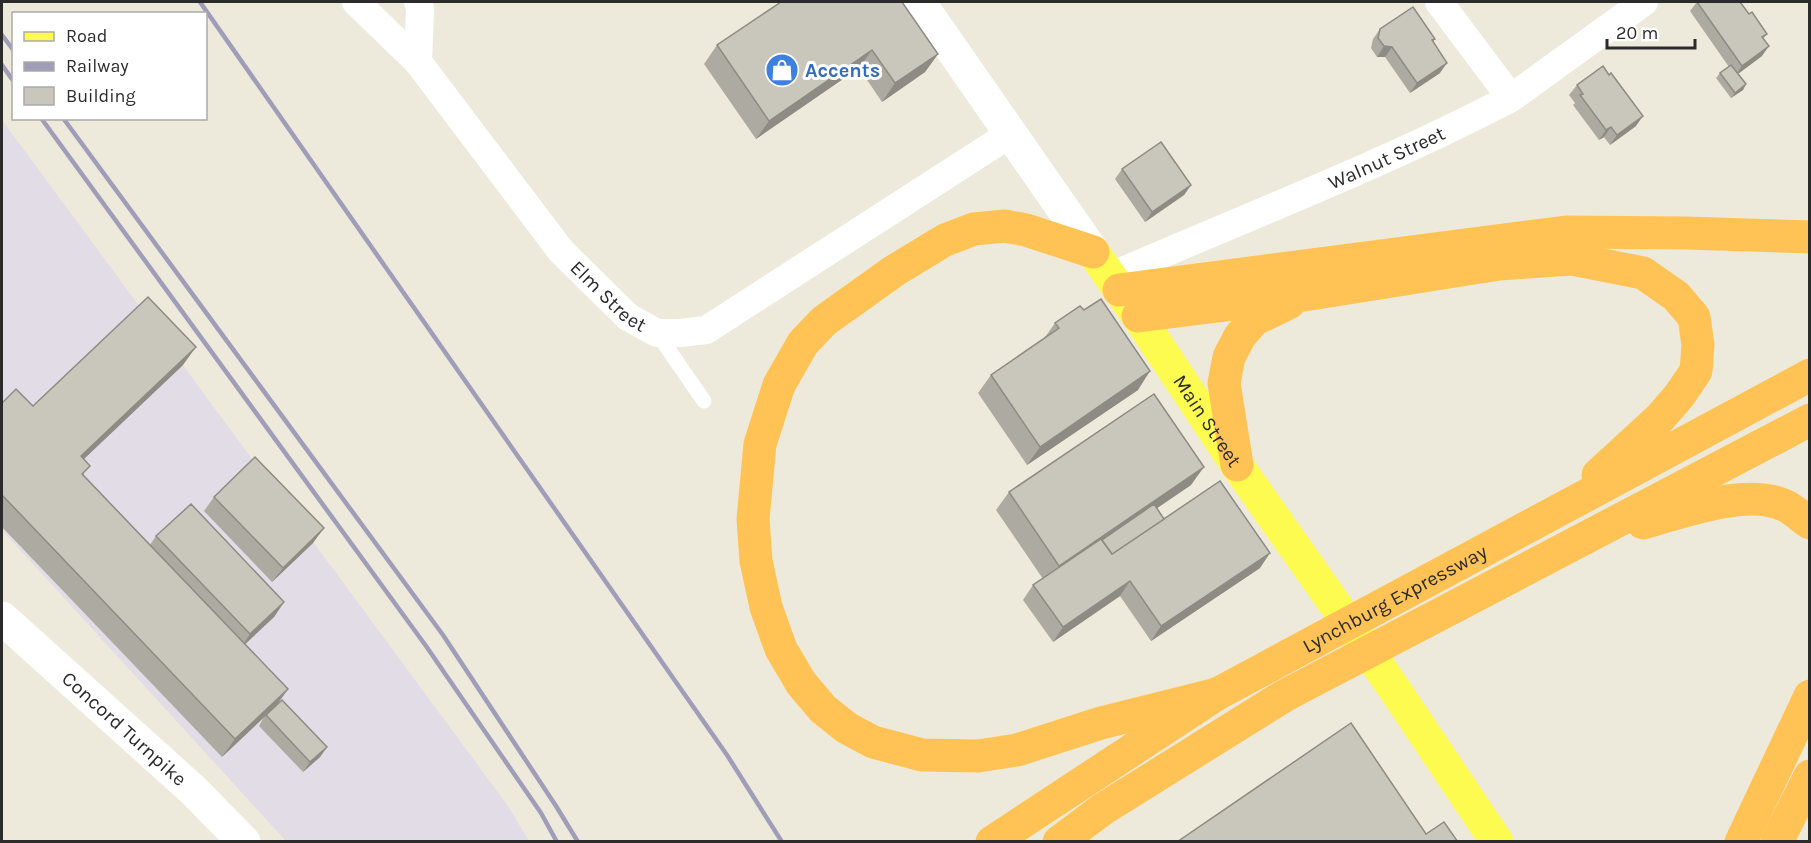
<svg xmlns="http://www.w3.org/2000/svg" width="1811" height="843" font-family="Karla,sans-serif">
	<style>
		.industrial { fill: #e1dce6 }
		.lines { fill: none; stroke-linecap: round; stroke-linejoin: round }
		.lane { stroke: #fff; stroke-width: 15 }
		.street { stroke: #fff; stroke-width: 28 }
		.secondary { stroke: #fff; stroke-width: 33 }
		.primary { stroke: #fefb50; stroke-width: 33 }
		.highway { stroke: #ffc355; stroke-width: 33 }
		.rail { stroke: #9f9db7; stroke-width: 4.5 }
		.wall { fill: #adaaa1 }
		.shaded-wall { fill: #8d8b83 }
		.building { fill: #c9c6bb; stroke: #8d8b83; stroke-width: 1.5 }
		.labels { text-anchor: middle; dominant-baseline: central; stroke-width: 6; stroke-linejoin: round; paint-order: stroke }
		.shop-label { font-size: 20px; font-weight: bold; fill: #366cbe; stroke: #fff; text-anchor: start }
		.street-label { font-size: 20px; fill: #2b2b2b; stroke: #fff }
	</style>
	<rect width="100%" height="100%" fill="#eeeadb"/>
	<!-- industrial -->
	<path class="industrial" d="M2,120L508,806L529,841H286L2,530Z"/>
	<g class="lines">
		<!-- lane -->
		<path class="lane" d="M657,333L704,401"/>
		<!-- street -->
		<g class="street">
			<path d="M356,2L418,62"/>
			<path id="s1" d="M418,2L420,9L418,62L561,251L628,317L657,333H680L706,330L1010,134"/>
			<path d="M1439,2L1511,98"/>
			<path id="s2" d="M1109,277C1244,218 1381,166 1511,98L1644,2"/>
		</g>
		<!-- secondary -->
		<g class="secondary">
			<path d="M919,2L1093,252"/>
			<path id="s3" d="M2,618L194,791L244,842"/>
		</g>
		<!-- primary -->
		<path class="primary" id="s4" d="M1093,252L1138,316L1237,465L1391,684L1497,842"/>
		<!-- highway -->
		<g class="highway">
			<path d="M1093,252L1026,230L1005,226L974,229L945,240L894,271L824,321L803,343L779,385L760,444L753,519L756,561L766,607L781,649L801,683L823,709L847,728L873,742L922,755L978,756L1017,750L1101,723L1217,694"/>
			<path d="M1119,290L1566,232L1686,233L1810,237"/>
			<path d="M1138,316L1304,295L1499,264L1572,259L1643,273L1676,296L1694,317L1698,345L1696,371L1679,396L1659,419L1598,475"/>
			<path d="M1237,465L1224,383L1229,357L1240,336L1254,320L1289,303"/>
			<path d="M1643,523C1683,512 1747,487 1786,506C1794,510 1802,518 1810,523"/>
			<path id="s5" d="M992,842L1217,694L1810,375"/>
			<path d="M1059,842L1103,809L1284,696L1810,420"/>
			<path d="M1741,842L1810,696"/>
			<path d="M1777,842L1810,776"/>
		</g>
		<!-- rail -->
		<g class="rail">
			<path d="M200,2L727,755L782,842"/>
			<path d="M2,35L14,51"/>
			<path d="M2,65L14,82"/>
			<path d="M41,118L426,646L541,813L557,842"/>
			<path d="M63,118L443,635L556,806L578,842"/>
		</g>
	</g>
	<!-- wall -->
	<g class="wall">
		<path d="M781,2L938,54L925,72L882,102L859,68L756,139L704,64L717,45Z"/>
		<path d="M1697,2L1749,14L1767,34L1763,39L1762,56L1738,74L1746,84L1743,90L1731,98L1716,78L1720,73L1729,67L1690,11Z"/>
		<path d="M1380,29L1435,39L1433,42L1440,73L1410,93L1385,57H1377L1371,48L1373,39Z"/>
		<path d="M1577,85L1636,126L1610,145L1604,137L1599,140L1573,105L1575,103L1569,95Z"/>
		<path d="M1122,169L1191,185L1184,195L1145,222L1115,179Z"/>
		<path d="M1055,323L1138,390L1027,465L978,393L991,375L1045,337Z"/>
		<path d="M183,365L84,459V475L150,545L156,536L284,602L274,617L245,644L288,689L276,706L327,747L320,757L303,772L259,726L264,717L222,757L2,527V403L33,406Z"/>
		<path d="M1191,485L1157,508L1164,519L1260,568L1151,641L1120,596L1053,642L1023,600L1033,585L1043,579L996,510L1009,492Z"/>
		<path d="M214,497L313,543L272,582L204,511Z"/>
	</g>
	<!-- shaded-wall -->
	<g class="shaded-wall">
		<path d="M1384,46L1392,47L1385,57H1377Z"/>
		<path d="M1769,46L1762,56L1735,76L1742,66Z"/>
		<path d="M872,50L859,68L756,139L769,121Z"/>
		<path d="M938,54L925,72L882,102L895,83Z"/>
		<path d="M1447,63L1440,73L1410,93L1417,83Z"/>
		<path d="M1746,84L1743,90L1731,98L1735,93Z"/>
		<path d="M1643,116L1636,126L1610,145L1617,135Z"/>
		<path d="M1611,127L1604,137L1599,140L1606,130Z"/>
		<path d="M1191,185L1184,195L1145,222L1152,212Z"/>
		<path d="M196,347L183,365L68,474L81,456Z"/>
		<path d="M1150,371L1138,390L1027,465L1040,447Z"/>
		<path d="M1204,467L1191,485L1046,584L1059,566Z"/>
		<path d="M324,528L313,543L272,582L283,568Z"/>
		<path d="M1270,553L1260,568L1151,641L1161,626Z"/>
		<path d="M1130,581L1120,596L1053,642L1063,627Z"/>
		<path d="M284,602L274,617L240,649L250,634Z"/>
		<path d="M288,689L275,707L222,757L235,739Z"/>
		<path d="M327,747L320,757L303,772L310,762Z"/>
	</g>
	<!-- building -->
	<g class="building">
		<path d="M781,2H902L938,54L895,83L872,50L769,121L717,45Z"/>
		<path d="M1697,2H1740L1749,14L1752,12L1767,34L1762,37L1769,46L1742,66Z"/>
		<path d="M1413,7L1435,39L1432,40L1447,63L1417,83L1392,47L1384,46L1378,38L1380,29Z"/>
		<path d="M1731,65L1746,84L1735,93L1720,73Z"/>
		<path d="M1603,66L1609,75L1611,73L1643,116L1617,135L1611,127L1606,130L1580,95L1583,94L1577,85Z"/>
		<path d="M1161,142L1191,185L1152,212L1122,169Z"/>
		<path d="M148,297L196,347L81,456L90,466L82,474L288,689L235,739L2,495V403L16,389L33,406Z"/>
		<path d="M1101,299L1150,371L1040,447L991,375L1059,328L1055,323L1080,306L1084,310Z"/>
		<path d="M1154,394L1204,467L1059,566L1009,492Z"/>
		<path d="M255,457L324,528L283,568L214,497Z"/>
		<path d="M1220,481L1270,553L1161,626L1130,581L1063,627L1033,585L1101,539L1112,554Z"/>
		<path d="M191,504L284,602L250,634L156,536Z"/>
		<path d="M1154,504L1164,519L1112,554L1102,540Z"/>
		<path d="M282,700L327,747L310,762L266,715Z"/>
		<path d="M1351,723L1426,834L1444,822L1458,842H1177Z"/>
	</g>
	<!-- icons -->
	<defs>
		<symbol id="shop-disc" viewBox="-11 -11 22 22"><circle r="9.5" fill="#3f7fe0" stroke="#fff"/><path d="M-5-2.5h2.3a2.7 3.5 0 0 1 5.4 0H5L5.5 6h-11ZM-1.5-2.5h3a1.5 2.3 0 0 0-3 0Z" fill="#fff"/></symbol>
	</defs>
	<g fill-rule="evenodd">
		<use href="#shop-disc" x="763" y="51" width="38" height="38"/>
	</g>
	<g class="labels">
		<!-- shop labels -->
		<g class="shop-label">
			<text x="805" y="70">Accents</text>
		</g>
		<!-- street labels -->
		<g class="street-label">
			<text stroke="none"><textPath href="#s2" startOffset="302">Walnut Street</textPath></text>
			<text stroke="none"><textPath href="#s1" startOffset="363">Elm Street</textPath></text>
			<text stroke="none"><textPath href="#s4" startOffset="204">Main Street</textPath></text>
			<text stroke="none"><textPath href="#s5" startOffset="471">Lynchburg Expressway</textPath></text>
			<text stroke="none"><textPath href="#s3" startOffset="165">Concord Turnpike</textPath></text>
		</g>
	</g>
	<!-- border -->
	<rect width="1811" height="843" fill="none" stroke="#2b2b2b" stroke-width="6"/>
	<!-- legend -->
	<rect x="12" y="12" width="195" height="108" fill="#ffffff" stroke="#aaaaaa" stroke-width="1.5"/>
	<rect x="24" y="32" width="30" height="9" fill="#fefb50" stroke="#aaaaaa" stroke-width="1.5"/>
	<text x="66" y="42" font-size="18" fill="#2b2b2b">Road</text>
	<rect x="24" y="62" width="30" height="9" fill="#9f9db7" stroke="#aaaaaa" stroke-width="1.5"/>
	<text x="66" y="72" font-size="18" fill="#2b2b2b">Railway</text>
	<rect x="24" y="87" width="30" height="18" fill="#c9c6bb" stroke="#aaaaaa" stroke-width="1.5"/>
	<text x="66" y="102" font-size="18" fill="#2b2b2b">Building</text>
	<!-- scale -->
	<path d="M1607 39v9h88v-9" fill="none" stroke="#2b2b2b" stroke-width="3"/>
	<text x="1616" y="39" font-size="18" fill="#2b2b2b" stroke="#ffffff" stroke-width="4.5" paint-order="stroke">20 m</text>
</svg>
